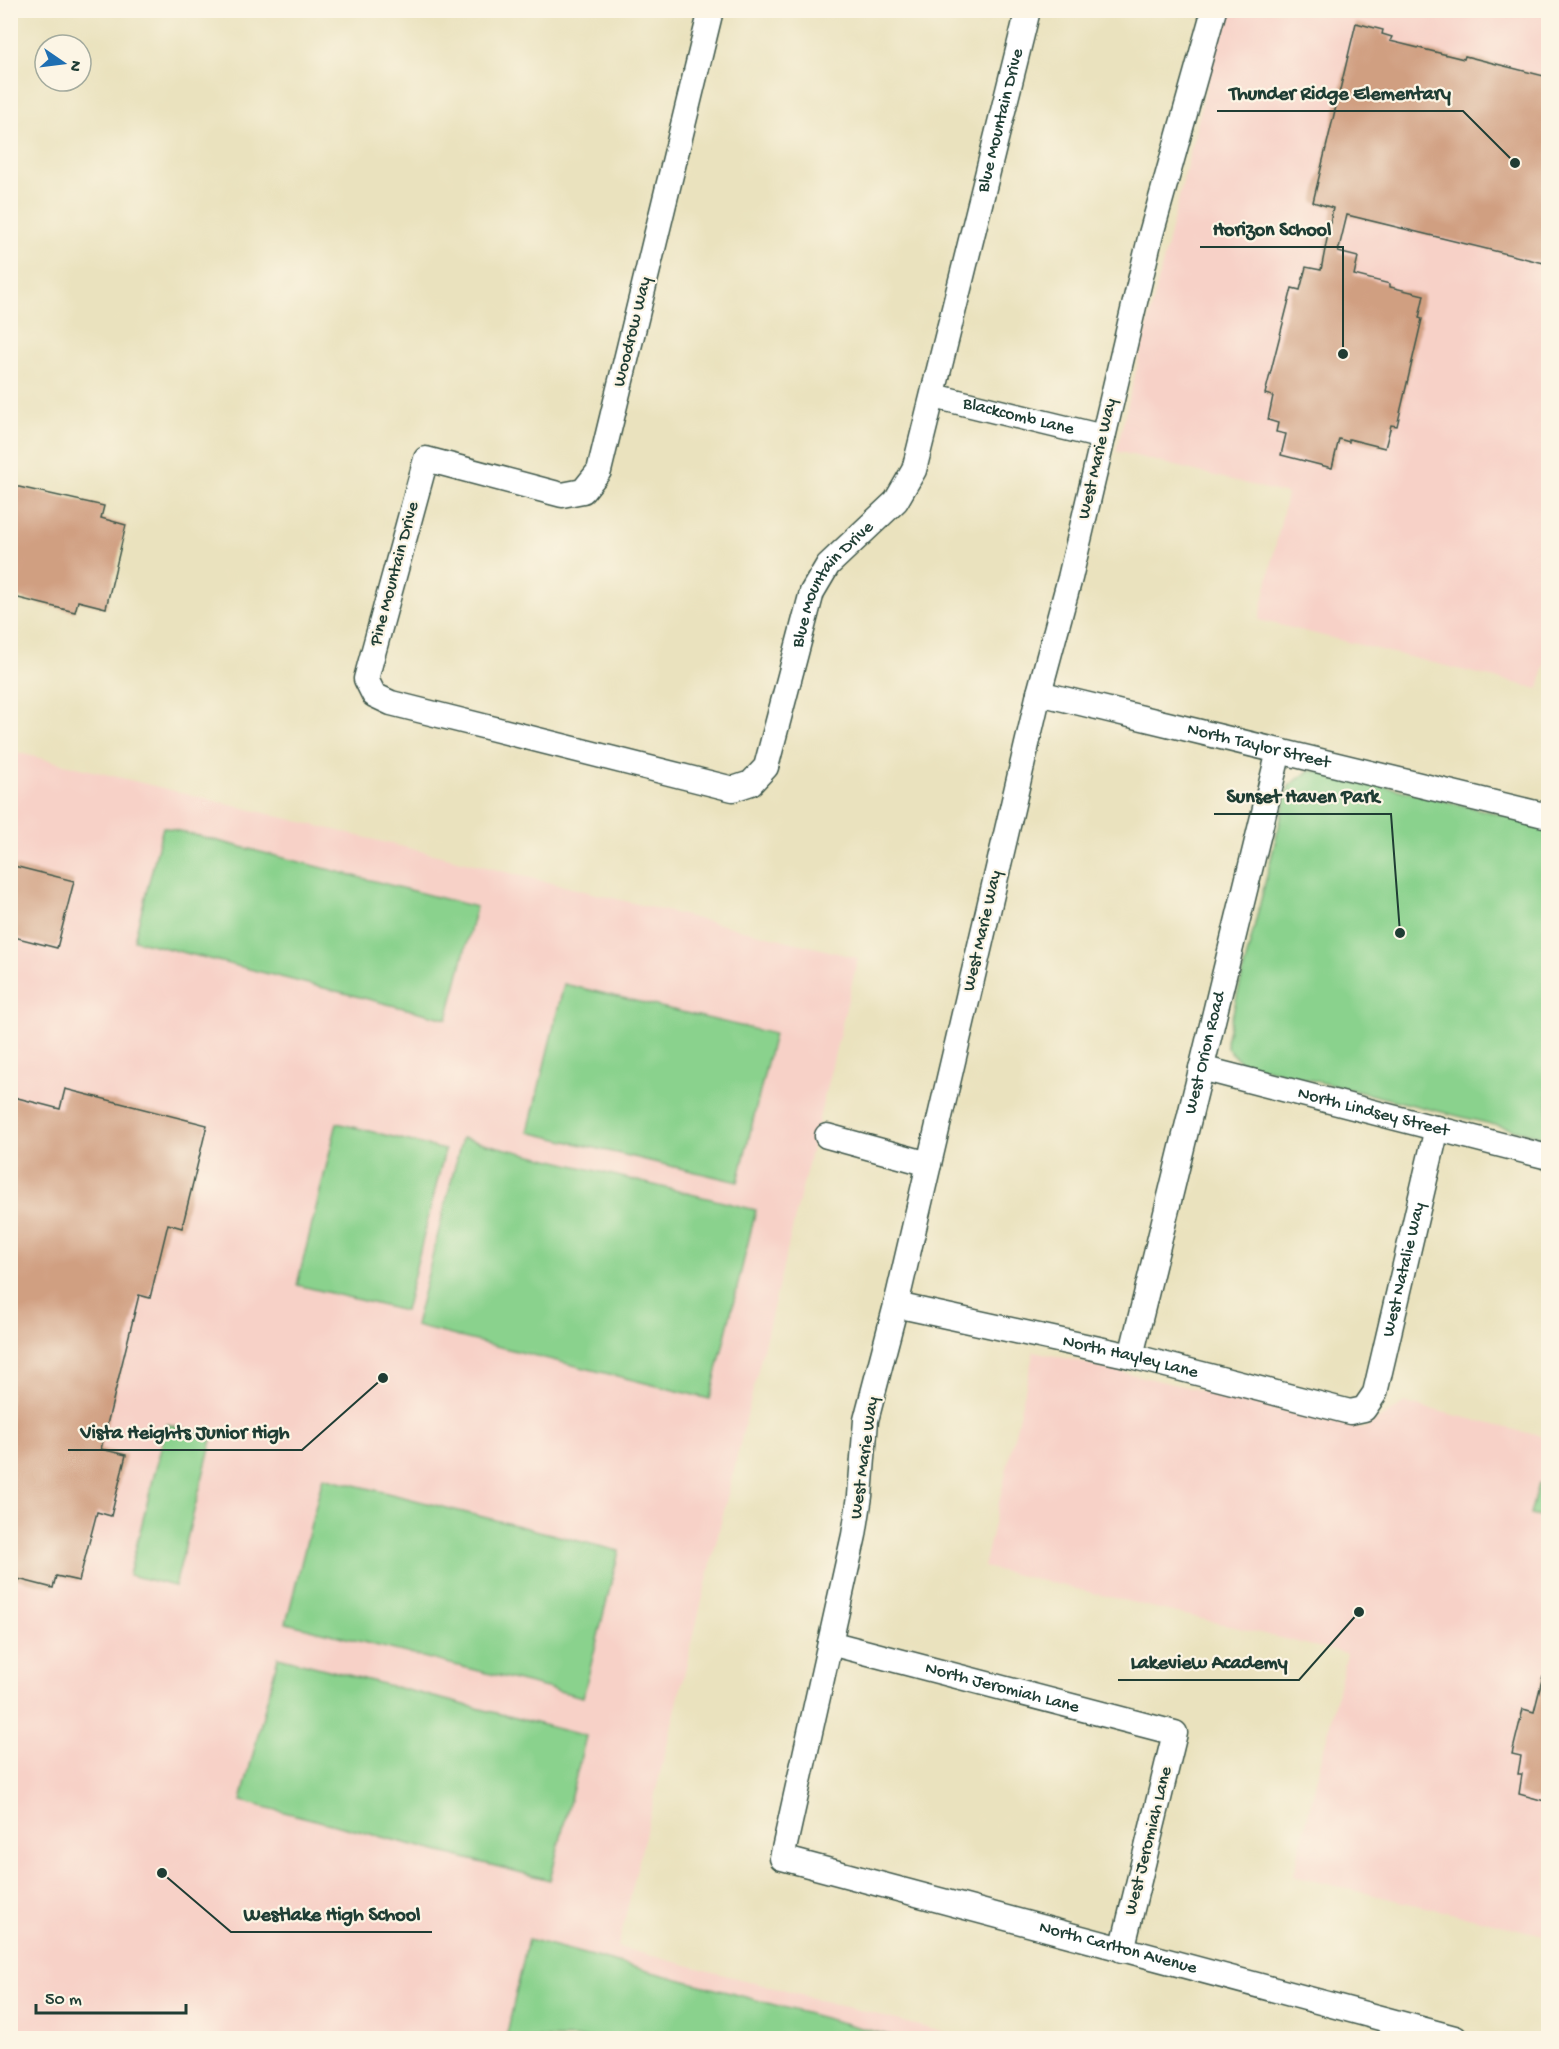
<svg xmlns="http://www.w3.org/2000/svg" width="1559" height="2049" font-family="'Gochi Hand',sans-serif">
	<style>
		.built { fill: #f7d1c7 }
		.green { fill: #8ad28d; stroke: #548860; stroke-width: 1.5 }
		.building { fill: #d09f81 }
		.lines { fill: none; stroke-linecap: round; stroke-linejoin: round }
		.street-casing { stroke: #3d5649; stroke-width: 27 }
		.street { stroke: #fff; stroke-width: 24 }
		.labels { text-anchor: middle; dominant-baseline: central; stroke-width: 4.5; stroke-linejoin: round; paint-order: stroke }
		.street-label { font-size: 18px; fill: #1f3d34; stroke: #fcf5e5 }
		.leader { fill: none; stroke: #1f3d34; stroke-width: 2 }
		.callout-dot { fill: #1f3d34; stroke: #fcf5e5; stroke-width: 2 }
		.callout-label { font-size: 20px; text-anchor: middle; font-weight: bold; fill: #1f3d34; stroke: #fcf5e5; stroke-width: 4.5; stroke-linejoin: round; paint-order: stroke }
	</style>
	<rect width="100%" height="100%" fill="#fcf5e5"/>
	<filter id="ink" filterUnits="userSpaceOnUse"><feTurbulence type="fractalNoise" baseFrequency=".0167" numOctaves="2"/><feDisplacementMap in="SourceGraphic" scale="12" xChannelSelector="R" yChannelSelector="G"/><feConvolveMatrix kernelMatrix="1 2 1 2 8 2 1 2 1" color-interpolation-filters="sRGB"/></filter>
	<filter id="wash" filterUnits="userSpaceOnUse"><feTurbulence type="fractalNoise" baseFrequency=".008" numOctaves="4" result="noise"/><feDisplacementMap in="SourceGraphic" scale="24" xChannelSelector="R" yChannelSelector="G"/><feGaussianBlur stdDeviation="1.35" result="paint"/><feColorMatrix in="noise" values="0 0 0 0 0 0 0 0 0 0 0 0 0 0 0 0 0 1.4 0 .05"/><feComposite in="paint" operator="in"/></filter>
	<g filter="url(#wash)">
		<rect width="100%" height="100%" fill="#eae2be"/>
		<!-- built -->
		<g class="built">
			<path d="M1225,11H1548V650L1539,689L1259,620L1287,494L1116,451Z"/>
			<path d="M11,751L858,958L618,1947L965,2038H11Z"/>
			<path d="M1034,1351L1363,1429L1405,1403L1548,1438V1936L1293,1876L1347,1654L984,1567Z"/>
		</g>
		<!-- green -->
		<g class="green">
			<path d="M1309,771H1322L1548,826V1138L1242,1063L1227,1048L1226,1041L1289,786Z"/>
			<path d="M163,827L476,907L447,1019L134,940Z"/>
			<path d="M564,984L774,1034L738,1182L528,1132Z"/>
			<path d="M337,1123L445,1150L405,1311L297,1285Z"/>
			<path d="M462,1138L756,1210L710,1399L415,1326Z"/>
			<path d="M167,1424L213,1436L175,1586L129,1575Z"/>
			<path d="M323,1477L619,1551L583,1697L286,1623Z"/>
			<path d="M1538,1484L1548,1486V1519L1530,1515Z"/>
			<path d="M278,1657L586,1736L550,1880L241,1801Z"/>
			<path d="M528,1939L899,2038H506Z"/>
		</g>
		<g id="blocks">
			<!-- building -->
			<g class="building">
				<path d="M1356,23L1383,30L1382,34L1392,37L1390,41L1464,59L1465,56L1548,77V264L1347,215L1338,252L1358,257L1354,275L1390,284V287L1424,295L1419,318L1422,319L1397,426L1391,425L1385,448L1349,439V442L1339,439L1332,468L1281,455L1286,434L1276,432L1278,423L1268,420L1273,396L1265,394L1292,288L1300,290L1306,267L1321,270L1333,208L1313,202Z"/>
				<path d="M10,485L104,506L101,518L126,525L106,608L78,601L75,612L10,596Z"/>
				<path d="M10,865L74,881L57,948L10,936Z"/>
				<path d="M65,1089L207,1125L182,1228L168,1224L150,1298L139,1295L101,1449L126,1455L111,1516L97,1512L79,1581L56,1576L53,1588L10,1577V1096L60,1109Z"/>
				<path d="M1543,1676L1548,1677V1802L1519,1794L1522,1774H1518L1521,1756L1512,1754L1523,1709L1534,1712Z"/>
			</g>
		</g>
	</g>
	<g filter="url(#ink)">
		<use href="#blocks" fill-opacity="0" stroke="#3d5649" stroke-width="1.5"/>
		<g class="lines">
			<defs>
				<g id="street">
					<path id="s1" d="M711,10L599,471L583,491L562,495L426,459L366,679L374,695L391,703L733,789L751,783L766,767L812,592L828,565L896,501L914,470L1028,10"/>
					<path id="s2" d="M1214,10L1151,234L1070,578L1039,693L896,1305L866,1420L860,1496L854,1535L782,1858L1455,2038"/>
					<path id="s3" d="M934,396L1103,437"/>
					<path id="s4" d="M1039,693L1548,816"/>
					<path id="s5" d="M1201,1068L1548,1157"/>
					<path d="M827,1136L929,1164"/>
					<path id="s6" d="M896,1305L1131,1356L1350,1412L1364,1409L1375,1393L1437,1128"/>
					<path id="s7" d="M1131,1356L1279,751"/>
					<path id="s8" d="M830,1643L1175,1733L1122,1950"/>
				</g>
			</defs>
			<!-- street casing -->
			<use href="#street" class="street-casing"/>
			<!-- street -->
			<use href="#street" class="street"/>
		</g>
	</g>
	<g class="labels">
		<!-- street labels -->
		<g class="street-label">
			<text stroke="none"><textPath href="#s1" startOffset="2022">Blue Mountain Drive</textPath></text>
			<text transform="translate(633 332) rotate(-76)">Woodrow Way</text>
			<text stroke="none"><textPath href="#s3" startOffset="87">Blackcomb Lane</textPath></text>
			<text transform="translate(1098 459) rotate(-77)">West Marie Way</text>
			<text transform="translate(395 574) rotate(-75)">Pine Mountain Drive</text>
			<text stroke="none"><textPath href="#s1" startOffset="1518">Blue Mountain Drive</textPath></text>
			<text stroke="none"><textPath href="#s4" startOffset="226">North Taylor Street</textPath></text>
			<text transform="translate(983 931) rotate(-77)">West Marie Way</text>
			<text stroke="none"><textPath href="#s7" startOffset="312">West Orion Road</textPath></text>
			<text stroke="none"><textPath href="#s5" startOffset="178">North Lindsey Street</textPath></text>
			<text stroke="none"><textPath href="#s6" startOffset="627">West Natalie Way</textPath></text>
			<text stroke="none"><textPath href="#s6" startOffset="240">North Hayley Lane</textPath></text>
			<text transform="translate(865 1458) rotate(-82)">West Marie Way</text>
			<text stroke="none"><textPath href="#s8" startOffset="178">North Jeromiah Lane</textPath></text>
			<text transform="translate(1149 1841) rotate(-76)">West Jeromiah Lane</text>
			<text stroke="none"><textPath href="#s2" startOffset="2247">North Carlton Avenue</textPath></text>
		</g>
	</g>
	<!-- callouts -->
	<path class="leader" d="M1515 163L1463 111H1217M1343 354L1343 247H1200M1400 933L1391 814H1214M383 1378L302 1450H68M1359 1612L1299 1680H1118M162 1873L231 1932H432"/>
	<g class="callout-dot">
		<circle cx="1515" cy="163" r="6"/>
		<circle cx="1343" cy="354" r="6"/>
		<circle cx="1400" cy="933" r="6"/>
		<circle cx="383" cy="1378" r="6"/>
		<circle cx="1359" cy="1612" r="6"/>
		<circle cx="162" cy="1873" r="6"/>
	</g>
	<g class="callout-label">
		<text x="1340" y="99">Thunder Ridge Elementary</text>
		<text x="1272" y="235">Horizon School</text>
		<text x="1303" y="802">Sunset Haven Park</text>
		<text x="185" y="1438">Vista Heights Junior High</text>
		<text x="1209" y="1668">Lakeview Academy</text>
		<text x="332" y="1920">Westlake High School</text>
	</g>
	<!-- margin -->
	<rect width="1559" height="2049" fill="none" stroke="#fcf5e5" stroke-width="36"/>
	<!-- north arrow -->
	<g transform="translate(63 63) rotate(104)"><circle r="28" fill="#fcf5e5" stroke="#a4ab9e" stroke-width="1.5"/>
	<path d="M0-4.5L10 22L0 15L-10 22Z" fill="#1f6fb2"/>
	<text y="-9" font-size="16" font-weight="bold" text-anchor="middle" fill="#1f3d34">N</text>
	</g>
	<!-- scale -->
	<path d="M36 2004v9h150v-9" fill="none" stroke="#1f3d34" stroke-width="3"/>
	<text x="45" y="2004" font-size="18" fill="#1f3d34" stroke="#fcf5e5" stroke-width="4.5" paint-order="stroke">50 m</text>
</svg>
